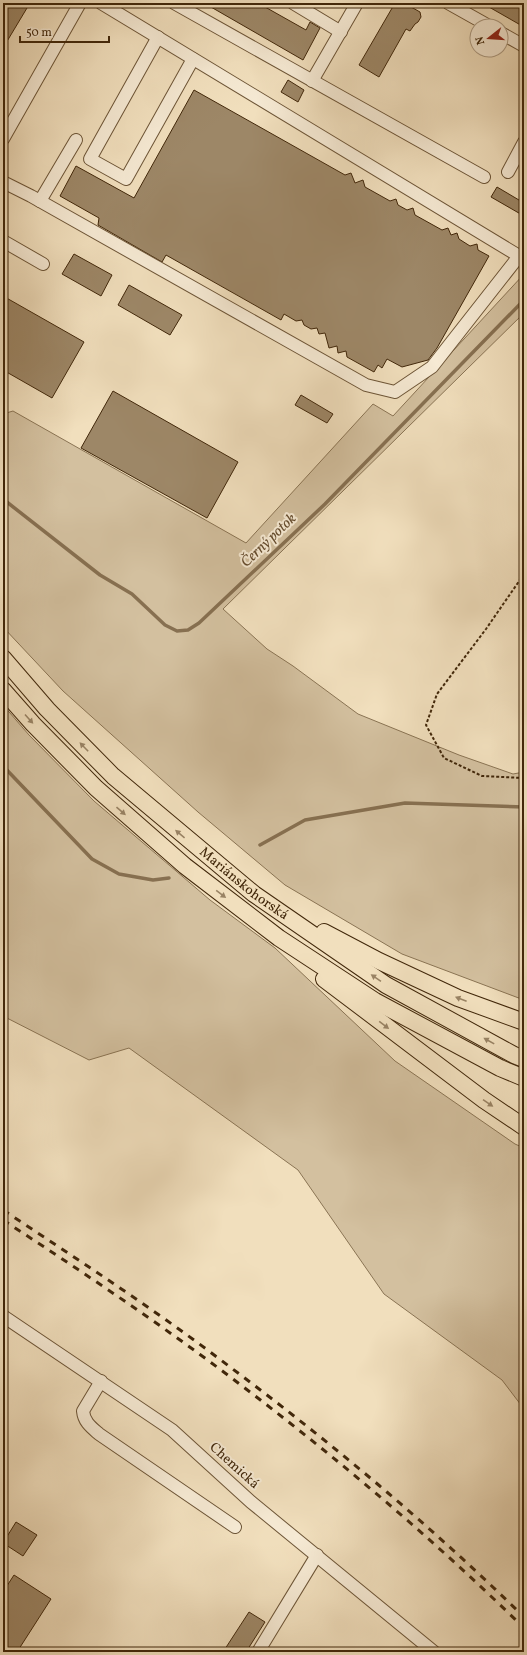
<svg xmlns="http://www.w3.org/2000/svg" width="527" height="1655" font-family="Vollkorn,serif">
	<style>
		.green { fill: #d3c09f; stroke: #8a7454 }
		.lines { fill: none; stroke-linecap: round; stroke-linejoin: round }
		.stream { stroke: #877051; stroke-width: 3.5 }
		.building { fill: #9d8767; stroke: #41270a }
		.minor-casing { stroke: #6d5537; stroke-width: 14 }
		.major-casing { stroke: #41270a; stroke-width: 18 }
		.path { stroke: #41270a; stroke-width: 2; stroke-dasharray: 3 2; stroke-linecap: butt }
		.minor { stroke: #f6ead4; stroke-width: 12 }
		.major { stroke: #f1dfbd; stroke-width: 16 }
		.rail { stroke: #41270a; stroke-width: 3; stroke-dasharray: 7 7; stroke-linecap: butt }
		.oneway { fill: #998364 }
		.labels { text-anchor: middle; dominant-baseline: central; stroke-width: 4; stroke-linejoin: round; paint-order: stroke }
		.street-label { font-size: 14px; fill: #41270a; stroke: #f6ead4 }
		.water-label { font-size: 15px; font-style: italic; fill: #644b2d; stroke: #f6ead4 }
	</style>
	<rect width="100%" height="100%" fill="#f1dfbd"/>
	<filter id="stains"><feTurbulence type="fractalNoise" baseFrequency=".005" numOctaves="4"/><feColorMatrix values="0 0 0 0 .2 0 0 0 0 .09 0 0 0 0 .02 0 0 0 .5 -.17"/></filter>
	<radialGradient id="worn" r=".72"><stop offset=".6" stop-color="#630" stop-opacity="0"/><stop offset="1" stop-color="#630" stop-opacity=".3"/></radialGradient>
	<!-- green -->
	<g class="green">
		<path d="M524,274V313L223,609L267,649L293,666L358,714L459,755L513,774L524,772V1000L402,954L285,885L198,812L63,691L3,627V414L13,411L246,543L373,404L393,416Z"/>
		<path d="M3,705L29,735L94,801L210,900L275,948L395,1061L515,1144L524,1148V1409L502,1380L384,1294L298,1170L129,1048L89,1060L3,1016Z"/>
	</g>
	<g class="lines">
		<!-- stream -->
		<g class="stream">
			<path d="M3,499L100,575L132,594L165,625L177,631L188,630L199,623L325,504L524,300"/>
			<path d="M3,766L92,859L119,874L153,880L169,878"/>
			<path d="M260,845L305,820L405,803L524,807"/>
		</g>
	</g>
	<!-- building -->
	<g class="building">
		<path d="M3,3H30L3,48Z"/>
		<path d="M204,3H258L306,30L310,22L320,28L303,60Z"/>
		<path d="M395,3H404L420,12L421,17L418,22L415,24L410,31L406,29L379,77L359,65Z"/>
		<path d="M482,3H524V27Z"/>
		<path d="M288,80L304,90L298,102L281,92Z"/>
		<path d="M194,90L345,175L351,173L355,183L363,180L365,187L390,201L396,199L398,205L407,210L413,208L415,215L442,230L448,228L451,235L457,233L459,239L470,246L477,244L478,250L489,256L437,348L428,360L402,367L387,359L382,368L378,365L374,372L347,357L346,351L338,353L337,346L329,348L325,333L319,334L317,328L311,329L304,325L302,320L296,321L284,314L281,320L166,255L162,262L98,225L99,218L60,196L76,166L134,198Z"/>
		<path d="M497,187L524,203V216L491,197Z"/>
		<path d="M74,254L112,275L101,296L62,274Z"/>
		<path d="M129,285L182,315L170,335L118,305Z"/>
		<path d="M3,296L84,342L52,398L3,370Z"/>
		<path d="M113,391L238,462L207,518L81,448Z"/>
		<path d="M301,395L333,414L327,423L295,405Z"/>
		<path d="M16,1522L37,1535L23,1556L3,1543Z"/>
		<path d="M14,1575L51,1599L17,1652H3V1592Z"/>
		<path d="M249,1612L265,1622L246,1652H223Z"/>
	</g>
	<g class="lines">
		<defs>
			<g id="minor">
				<path d="M174,3L484,177"/>
				<path d="M293,3L341,32"/>
				<path d="M448,3L489,26"/>
				<path d="M501,33L524,46"/>
				<path d="M158,37L90,159L126,179L193,59"/>
				<path d="M312,81L357,3"/>
				<path d="M3,139L80,3"/>
				<path d="M508,172L524,142"/>
				<path d="M3,182L31,196L366,385L395,392L432,367L519,256L101,3"/>
				<path d="M40,201L76,140"/>
				<path d="M3,241L43,264"/>
				<path d="M3,1316L172,1430L251,1502L434,1652"/>
				<path d="M101,1381L83,1411C84,1422 91,1427 99,1434L235,1527"/>
				<path d="M258,1652L317,1555"/>
			</g>
			<g id="major">
				<path id="s1" d="M3,658L47,709L113,776L254,894L386,985L514,1055L524,1059"/>
				<path d="M3,690L33,724L96,788L185,866L279,938L375,1001L500,1068L524,1078"/>
				<path d="M324,932L379,961L458,998L524,1022"/>
				<path d="M324,979L484,1100L524,1127"/>
			</g>
		</defs>
		<!-- minor casing -->
		<use href="#minor" class="minor-casing"/>
		<!-- major casing -->
		<use href="#major" class="major-casing"/>
		<!-- path -->
		<path class="path" d="M524,574L486,629L437,694L426,725L444,758L482,776L524,778"/>
		<!-- minor -->
		<use href="#minor" class="minor"/>
		<!-- major -->
		<use href="#major" class="major"/>
		<!-- rail -->
		<g class="rail">
			<path d="M3,1210C80,1261 157,1311 230,1367C333,1444 432,1527 524,1617"/>
			<path d="M3,1220C78,1269 153,1319 225,1373C330,1452 430,1536 524,1628"/>
		</g>
	</g>
	<!-- one-way arrows -->
	<defs><path id="oneway-solid" d="M-6-.8H1V-3.2L6.5 0L1 3.2V.8H-6Z"/></defs>
	<g class="oneway">
		<use href="#oneway-solid" transform="translate(29 719) rotate(48)"/>
		<use href="#oneway-solid" transform="translate(84 747) rotate(-134)"/>
		<use href="#oneway-solid" transform="translate(121 811) rotate(41)"/>
		<use href="#oneway-solid" transform="translate(180 834) rotate(-140)"/>
		<use href="#oneway-solid" transform="translate(221 894) rotate(37)"/>
		<use href="#oneway-solid" transform="translate(376 978) rotate(-146)"/>
		<use href="#oneway-solid" transform="translate(461 999) rotate(-159)"/>
		<use href="#oneway-solid" transform="translate(384 1025) rotate(37)"/>
		<use href="#oneway-solid" transform="translate(489 1041) rotate(-151)"/>
		<use href="#oneway-solid" transform="translate(488 1103) rotate(34)"/>
	</g>
	<g class="labels">
		<!-- street labels -->
		<g class="street-label">
			<text stroke="none"><textPath href="#s1" startOffset="331">Mariánskohorská</textPath></text>
			<text transform="translate(234 1466) rotate(42)">Chemická</text>
		</g>
		<!-- water labels -->
		<g class="water-label">
			<text transform="translate(269 541) rotate(-44)">Černý potok</text>
		</g>
	</g>
	<!-- margin -->
	<rect width="527" height="1655" fill="none" stroke="#f1dfbd" stroke-width="16"/>
	<rect x="4" y="4" width="519" height="1647" fill="none" stroke="#41270a" stroke-width="2"/>
	<rect x="8" y="8" width="511" height="1639" fill="none" stroke="#41270a"/>
	<!-- north arrow -->
	<g transform="translate(489 38) rotate(253)"><circle r="19" fill="#f6ead4" stroke="#ae9c83"/>
	<path d="M0-3L7 15L0 10L-7 15Z" fill="#8f2418"/>
	<text y="-6" font-size="11" font-weight="bold" text-anchor="middle" fill="#41270a">N</text>
	</g>
	<!-- scale -->
	<path d="M20 36v6h89v-6" fill="none" stroke="#41270a" stroke-width="2"/>
	<text x="26" y="36" font-size="12" fill="#41270a" stroke="#f6ead4" stroke-width="3" paint-order="stroke">50 m</text>
	<rect width="100%" height="100%" filter="url(#stains)"/>
	<rect width="100%" height="100%" fill="url(#worn)"/>
</svg>
